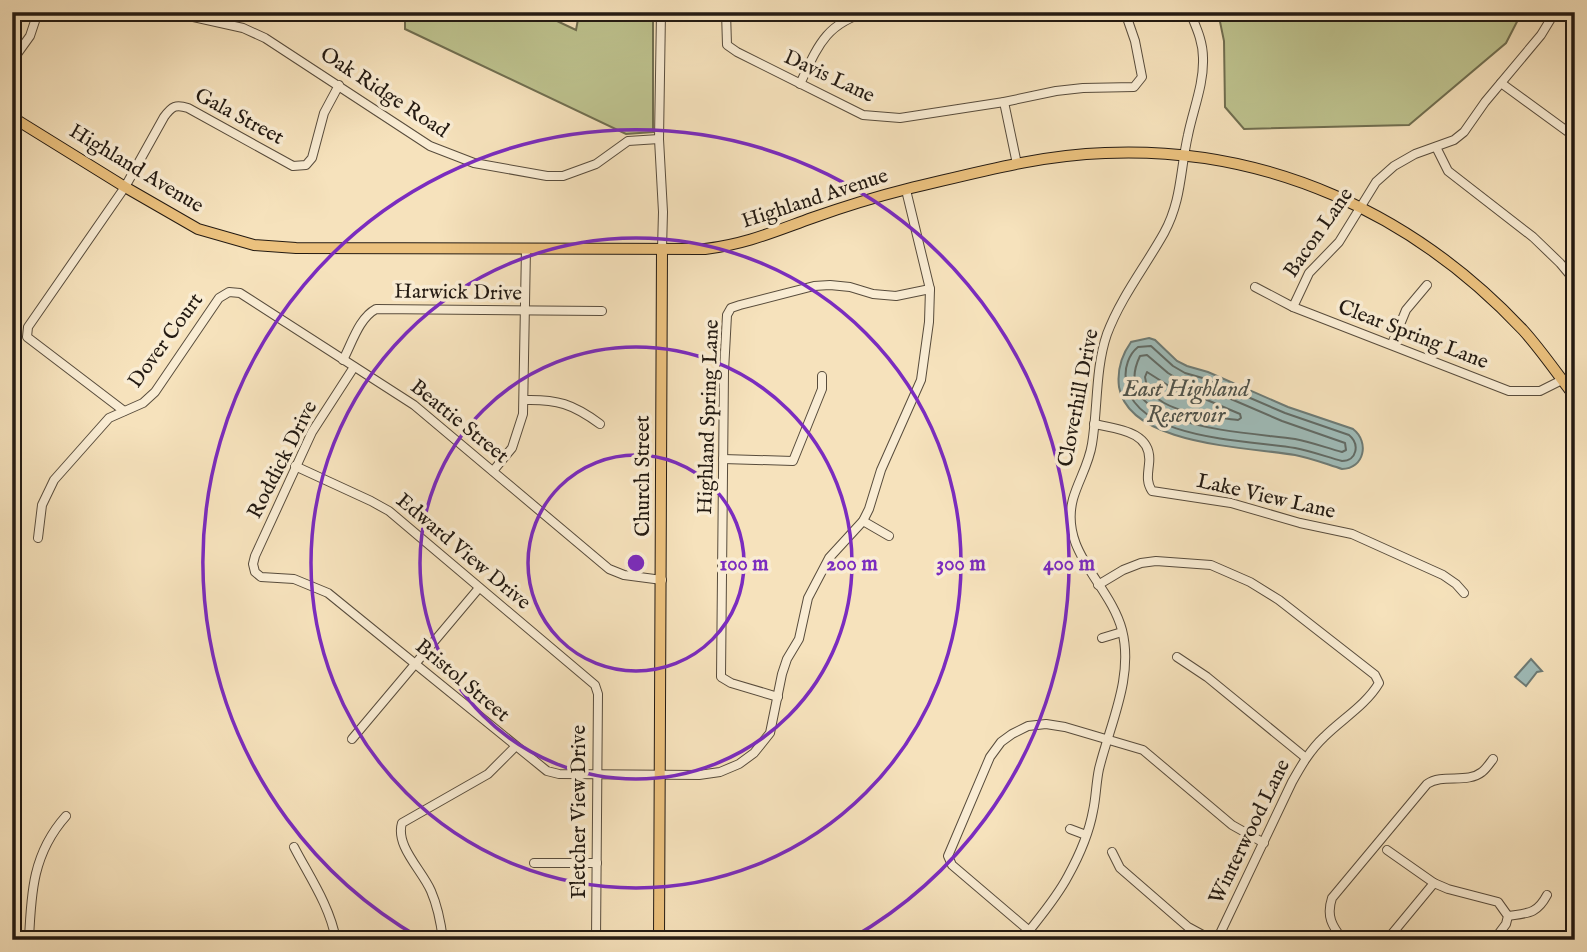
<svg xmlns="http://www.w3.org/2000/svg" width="1587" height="952" font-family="'IM FELL English',serif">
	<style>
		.green { fill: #bec38f; stroke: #706e50; stroke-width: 2 }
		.water { fill: #9fbcb9; stroke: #6d7b76; stroke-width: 2 }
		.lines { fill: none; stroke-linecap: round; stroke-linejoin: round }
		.shore { stroke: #616b66; stroke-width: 2 }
		.minor-casing { stroke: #584c3c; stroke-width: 10 }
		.major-casing { stroke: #231a12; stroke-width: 12 }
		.minor { stroke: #f9ecd3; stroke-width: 8 }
		.major { stroke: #ebc17e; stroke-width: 10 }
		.ring { fill: none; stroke: #7b2cbf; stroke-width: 3.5 }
		.labels { text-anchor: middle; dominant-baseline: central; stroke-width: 7; stroke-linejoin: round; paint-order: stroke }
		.street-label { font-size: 21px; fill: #231a12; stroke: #f9ecd3 }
		.water-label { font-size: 23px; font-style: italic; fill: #4e534c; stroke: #f9ecd3 }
		.centre { fill: #7b2cbf; stroke: #f9ecd3; stroke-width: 3.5 }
		.ring-label { font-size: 21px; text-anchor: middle; font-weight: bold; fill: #7b2cbf; stroke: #f9ecd3; stroke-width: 7; stroke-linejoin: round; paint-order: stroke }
	</style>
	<rect width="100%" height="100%" fill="#f6e2bc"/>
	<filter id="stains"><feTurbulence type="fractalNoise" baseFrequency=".00286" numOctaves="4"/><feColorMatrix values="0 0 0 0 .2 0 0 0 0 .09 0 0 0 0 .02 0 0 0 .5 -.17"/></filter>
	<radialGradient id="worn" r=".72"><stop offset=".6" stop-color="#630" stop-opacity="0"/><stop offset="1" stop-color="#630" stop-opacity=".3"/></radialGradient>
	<!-- green -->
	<g class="green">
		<path d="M405,12H538L576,30L579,14L653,15V132L626,134L405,29Z"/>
		<path d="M1218,12H1522L1506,43L1409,125L1244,129L1225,107L1224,41Z"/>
	</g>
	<!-- water -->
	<g class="water">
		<path d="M1149,338L1155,340L1177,361L1187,366L1208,372L1288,407L1353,429C1370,442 1364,469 1342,469C1326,464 1311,458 1295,455C1250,447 1129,446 1119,387C1117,371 1121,356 1131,342Z"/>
		<path d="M1531,659L1542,671L1537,672L1526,686L1515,677Z"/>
	</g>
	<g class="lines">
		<!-- shore -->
		<g class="shore">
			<path d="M1138,347L1151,346L1173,366L1185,373L1206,379L1285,413L1349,435C1360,444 1357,461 1342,461C1327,457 1311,451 1295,448C1251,440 1131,441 1126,380C1124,368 1129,354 1138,347Z"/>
			<path d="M1147,355L1168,373L1181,381L1203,387L1282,421L1345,443L1346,450L1342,452C1327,448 1311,442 1295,439C1253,432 1104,430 1140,356Z"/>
			<path d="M1147,372L1177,391L1200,397L1240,414L1241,418L1238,420C1210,416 1149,413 1145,377Z"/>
		</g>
		<defs>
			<g id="minor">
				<path d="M171,12L243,28L265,38L430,146L474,163L547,176H563L596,164L628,141L659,139"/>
				<path d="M661,12L659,139L663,212L662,249"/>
				<path d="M726,12L727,45L737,52L863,115L900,118L1004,102L1056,91L1083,88L1134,87L1142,77L1135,41L1125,12"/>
				<path d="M1566,12L1575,17"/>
				<path d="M12,61L30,36L38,12"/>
				<path d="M1501,83L1575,137"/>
				<path d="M800,84C817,48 825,23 868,12"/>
				<path d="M1004,102L1017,164"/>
				<path d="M1436,147L1448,171L1533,237L1560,263L1575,281"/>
				<path d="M1255,287L1293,307L1509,391H1540L1562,380"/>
				<path d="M1293,307L1309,273L1339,242L1376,182L1394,166L1415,154L1454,140L1464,132L1485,102L1541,35L1555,12"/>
				<path d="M1392,344L1406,310L1427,285"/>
				<path d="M343,360C352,343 359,318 376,309L602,311"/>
				<path d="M354,367L312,432L255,556L253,564L255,572L261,577L294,579L328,593L547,771L559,774L699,775L720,772L739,764L754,753L770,733L782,674L787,659L799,639L808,598L829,558L863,521L869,509L881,470L921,380L929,322L930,289L906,190"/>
				<path d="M524,400C557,399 573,404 600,424"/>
				<path d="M124,411L27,337L28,327L125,187L164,117C172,106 176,104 188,108L293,166L306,165L312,158L324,113L339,85"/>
				<path d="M1094,424C1119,429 1153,432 1149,464C1148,474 1146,482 1152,491L1231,503L1300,523L1352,534L1443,575L1456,584L1464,593"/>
				<path d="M723,459L793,461L822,389V376"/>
				<path d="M295,466L371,501L389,511L595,685L598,694L596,940"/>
				<path d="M493,471L512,448L523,414L526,248"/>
				<path d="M863,521L889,536"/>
				<path d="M38,538L42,505L54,480L109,418L143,403L155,392L219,298L229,292L240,293L414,405L609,569L624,575L662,580"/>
				<path d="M1098,585L1123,570L1141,563L1156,561L1211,565L1250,582L1279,600L1375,675L1379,683C1366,705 1342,719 1324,737C1310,750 1301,766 1292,782L1217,940"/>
				<path d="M1102,638L1122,632"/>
				<path d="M1177,657L1207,677L1306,758"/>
				<path d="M778,697L731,683L721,677L724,371L727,315L731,308L740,305L814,286L830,285L850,287L873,294L896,296L930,289"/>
				<path d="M352,739L479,588"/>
				<path d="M1070,829L1086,835"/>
				<path d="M294,847C309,876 330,906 336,940"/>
				<path d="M1387,850L1434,883L1448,889L1498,902L1508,916L1506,924L1494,940"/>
				<path d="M1112,852L1120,868L1188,927L1212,940"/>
				<path d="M534,863H597"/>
				<path d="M1508,916C1528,913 1537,914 1547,895"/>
				<path d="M1391,935L1434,883"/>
				<path d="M29,940C31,892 33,853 66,816"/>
				<path d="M443,940C441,924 438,907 431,891C422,870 395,846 402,823L488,774L515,747"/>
				<path d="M1022,940C1038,919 1056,899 1068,876C1079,856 1089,833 1093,811C1096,798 1096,783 1099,769C1110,724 1134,677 1122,630C1110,584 1059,552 1073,499C1078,481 1089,464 1092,444C1098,408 1095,369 1107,334C1121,297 1145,267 1164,233C1182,200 1180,170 1188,135C1193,110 1204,84 1203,58C1203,41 1196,27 1190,12"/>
				<path d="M1040,940L952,865L948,856L990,757L1001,742L1012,734L1028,726L1046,724L1065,727L1143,750L1232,825L1264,843"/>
				<path d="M1343,940C1332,926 1326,916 1332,898L1427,784C1443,773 1467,784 1482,772C1486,769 1490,763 1493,759"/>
			</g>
			<g id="major">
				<path d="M12,117L125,187L198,229L254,245L296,248L705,249C746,244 773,232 812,218C843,207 875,197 907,189C972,174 1038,155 1105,153C1267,146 1413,213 1523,330C1542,351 1558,375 1575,397"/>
				<path d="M659,940L662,249"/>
			</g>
		</defs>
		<!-- minor casing -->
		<use href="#minor" class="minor-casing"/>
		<!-- major casing -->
		<use href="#major" class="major-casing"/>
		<!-- minor -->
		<use href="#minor" class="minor"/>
		<!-- major -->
		<use href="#major" class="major"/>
	</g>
	<!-- distance rings -->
	<g class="ring">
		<circle cx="636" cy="563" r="108"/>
		<circle cx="636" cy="563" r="216"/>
		<circle cx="636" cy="563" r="325"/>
		<path d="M420 938A433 433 0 1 1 852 938"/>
	</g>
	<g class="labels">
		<!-- street labels -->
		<g class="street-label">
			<text transform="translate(829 77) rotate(25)">Davis Lane</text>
			<text transform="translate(384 93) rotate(33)">Oak Ridge Road</text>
			<text transform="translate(239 117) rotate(28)">Gala Street</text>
			<text transform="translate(136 169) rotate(31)">Highland Avenue</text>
			<text transform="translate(815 199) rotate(-18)">Highland Avenue</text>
			<text transform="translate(1319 233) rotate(-55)">Bacon Lane</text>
			<text transform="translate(458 293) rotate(1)">Harwick Drive</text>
			<text transform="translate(1413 335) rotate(21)">Clear Spring Lane</text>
			<text transform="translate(166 341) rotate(-54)">Dover Court</text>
			<text transform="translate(1079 398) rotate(-79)">Cloverhill Drive</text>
			<text transform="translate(709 417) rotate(-88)">Highland Spring Lane</text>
			<text transform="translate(459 422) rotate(39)">Beattie Street</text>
			<text transform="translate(283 460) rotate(-63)">Roddick Drive</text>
			<text transform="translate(643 476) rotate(-90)">Church Street</text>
			<text transform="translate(1266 497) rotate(13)">Lake View Lane</text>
			<text transform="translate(463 552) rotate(40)">Edward View Drive</text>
			<text transform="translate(462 681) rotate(40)">Bristol Street</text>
			<text transform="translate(579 812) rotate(-90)">Fletcher View Drive</text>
			<text transform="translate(1250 832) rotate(-64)">Winterwood Lane</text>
		</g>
		<!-- water labels -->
		<g class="water-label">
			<text x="1186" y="389">East Highland<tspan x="1186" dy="26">Reservoir</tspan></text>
		</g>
	</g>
	<circle cx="636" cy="563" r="10" class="centre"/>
	<g class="ring-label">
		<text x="744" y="570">100 m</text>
		<text x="852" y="570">200 m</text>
		<text x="961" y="570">300 m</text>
		<text x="1069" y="570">400 m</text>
	</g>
	<!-- margin -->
	<rect width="1587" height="952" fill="none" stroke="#f6e2bc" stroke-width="42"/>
	<rect x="14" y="14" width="1559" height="924" fill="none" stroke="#231a12" stroke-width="3.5"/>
	<rect x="21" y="21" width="1545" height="910" fill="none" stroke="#231a12" stroke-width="2"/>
	<rect width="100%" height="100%" filter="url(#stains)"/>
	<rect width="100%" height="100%" fill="url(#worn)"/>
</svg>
